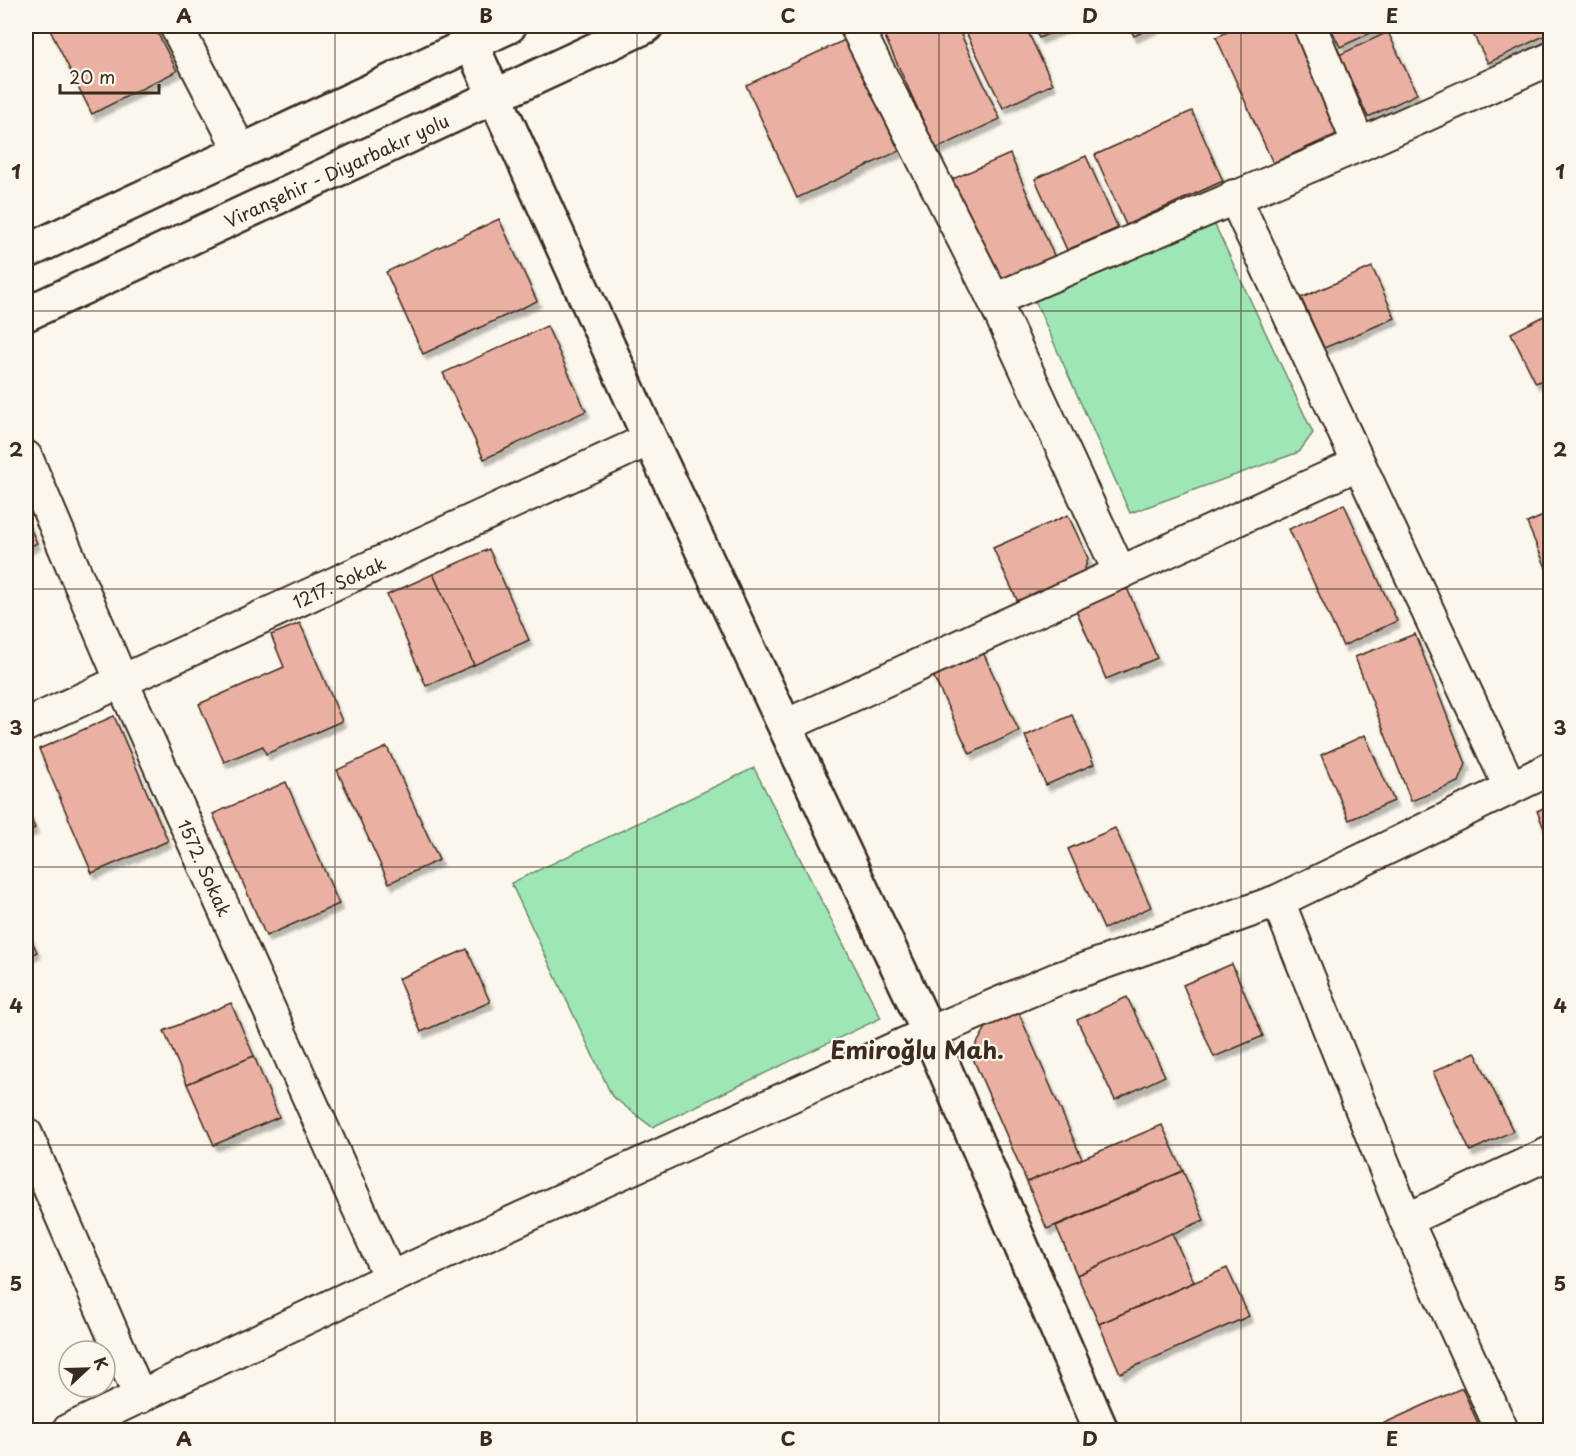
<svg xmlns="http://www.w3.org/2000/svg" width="1576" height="1456" font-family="'Playpen Sans',sans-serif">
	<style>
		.green { fill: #9ee7b5; stroke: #6c886a; stroke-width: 1.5 }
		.building { fill: #eab1a3; stroke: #3b2a1e; stroke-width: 1.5; filter: url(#shadow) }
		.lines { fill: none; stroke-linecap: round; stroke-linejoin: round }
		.minor-casing { stroke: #3b2a1e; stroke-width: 36 }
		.tertiary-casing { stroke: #3b2a1e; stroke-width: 38 }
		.secondary-casing { stroke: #3b2a1e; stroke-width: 38 }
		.minor { stroke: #fbf7ec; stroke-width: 32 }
		.tertiary { stroke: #fbf7ec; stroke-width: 33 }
		.secondary { stroke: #fbf7ec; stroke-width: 33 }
		.grid { fill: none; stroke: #3b2a1e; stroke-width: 1.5; stroke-opacity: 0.55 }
		.labels { text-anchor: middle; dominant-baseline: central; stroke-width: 4.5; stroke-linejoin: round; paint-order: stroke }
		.street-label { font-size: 18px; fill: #3b2a1e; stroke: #fbf7ec }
		.district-label { font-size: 24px; font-weight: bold; fill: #3b2a1e; stroke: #fbf7ec }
		.neatline { fill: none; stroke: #3b2a1e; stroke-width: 2 }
		.grid-label { font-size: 20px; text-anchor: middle; font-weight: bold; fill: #3b2a1e }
	</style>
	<defs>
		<filter id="shadow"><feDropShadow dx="3.5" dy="6" stdDeviation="1.5" flood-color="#0004"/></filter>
	</defs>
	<rect width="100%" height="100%" fill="#fbf7ec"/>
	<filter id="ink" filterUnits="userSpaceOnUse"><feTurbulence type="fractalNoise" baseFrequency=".0167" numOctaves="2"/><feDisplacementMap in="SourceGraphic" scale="12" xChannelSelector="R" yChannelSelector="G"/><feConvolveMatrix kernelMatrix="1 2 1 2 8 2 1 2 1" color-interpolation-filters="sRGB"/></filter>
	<g filter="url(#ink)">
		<!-- green -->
		<g class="green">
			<path d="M1213,221L1313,433L1299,452L1130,513L1032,294Z"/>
			<path d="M754,768L881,1018L652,1127L612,1096L511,883Z"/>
		</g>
		<!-- building -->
		<g class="building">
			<path d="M48,26H154L177,71L92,114Z"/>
			<path d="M887,26H957L1000,119L936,149L881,28Z"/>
			<path d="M963,26H1025L1053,84L1003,108Z"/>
			<path d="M1033,26H1066L1039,38Z"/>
			<path d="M1129,26H1156L1134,36Z"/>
			<path d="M1241,26H1293L1341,132L1273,163L1216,37Z"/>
			<path d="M1330,26H1386L1340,47Z"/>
			<path d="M1469,26H1550V33L1488,63Z"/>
			<path d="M1388,32L1417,94L1368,117L1339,55Z"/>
			<path d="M847,39L899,151L797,198L746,85Z"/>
			<path d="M1192,111L1223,181L1126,225L1095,155Z"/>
			<path d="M1010,154L1055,258L1001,283L948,181Z"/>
			<path d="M1086,156L1118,228L1067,250L1035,179Z"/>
			<path d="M499,219L537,301L423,354L386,272Z"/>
			<path d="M1372,267L1395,318L1324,348L1301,298Z"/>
			<path d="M1550,313V376L1536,383L1511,333Z"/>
			<path d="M547,326L586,411L484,459L443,373Z"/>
			<path d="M1344,504L1397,621L1343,646L1289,529Z"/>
			<path d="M1550,513V577L1527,523Z"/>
			<path d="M1068,515L1088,558L1082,578L1019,604L993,548Z"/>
			<path d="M26,519L37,543L26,549Z"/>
			<path d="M489,549L529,640L474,665L433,574Z"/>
			<path d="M433,574L474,665L426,686L387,595Z"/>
			<path d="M1127,588L1157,658L1106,679L1076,610Z"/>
			<path d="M300,623L342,721L266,754L263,746L224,762L199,704L284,667L271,635Z"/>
			<path d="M1415,634L1466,764L1459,782L1411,801L1355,657Z"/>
			<path d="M981,648L1019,731L970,754L931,671Z"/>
			<path d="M1072,715L1094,764L1046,785L1025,736Z"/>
			<path d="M114,716L168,841L92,873L39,749Z"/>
			<path d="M1365,735L1394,801L1349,820L1321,755Z"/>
			<path d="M387,747L439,860L389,883L337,770Z"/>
			<path d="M286,782L339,904L266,936L213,814Z"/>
			<path d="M1550,805V844L1537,811Z"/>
			<path d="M26,808L35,828L26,832Z"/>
			<path d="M1115,828L1151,907L1104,929L1068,849Z"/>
			<path d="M26,927L37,952L26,957Z"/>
			<path d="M467,949L490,1002L421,1032L398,979Z"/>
			<path d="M1232,964L1263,1036L1214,1057L1183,985Z"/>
			<path d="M1127,997L1165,1076L1115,1100L1077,1020Z"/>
			<path d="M231,1003L254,1056L187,1084L164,1031Z"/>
			<path d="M1018,1011L1082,1159L1027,1182L971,1054L988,1024Z"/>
			<path d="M1475,1052L1513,1131L1470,1151L1433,1072Z"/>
			<path d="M254,1056L279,1117L214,1145L187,1084Z"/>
			<path d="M1162,1125L1183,1171L1047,1229L1027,1182Z"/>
			<path d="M1183,1171L1204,1220L1077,1275L1056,1226Z"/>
			<path d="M1172,1233L1194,1282L1099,1324L1077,1275Z"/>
			<path d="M1227,1268L1249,1316L1120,1373L1099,1324Z"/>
			<path d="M1462,1388L1481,1430H1369Z"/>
		</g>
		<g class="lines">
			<defs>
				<g id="minor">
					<path d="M176,26L241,152"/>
					<path d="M856,26L994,300L1120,573"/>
					<path d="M1310,26L1359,145"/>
					<path d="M1234,196L1510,787"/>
					<path d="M994,300L1359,145L1550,59"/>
					<path id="s1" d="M26,457L122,682L390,1278"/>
					<path id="s2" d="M26,725L650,439"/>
					<path d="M785,726L1358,464"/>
					<path d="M1278,901L1406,1220L1502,1430"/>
					<path d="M26,1134L140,1397"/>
					<path d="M1406,1220L1550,1153"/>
					<path d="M69,1430L390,1278L929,1033L1057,979L1278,901L1550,769"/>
				</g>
				<path id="tertiary" d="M463,26L650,439L929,1033L1101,1430"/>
				<g id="secondary">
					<path d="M26,252L509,26"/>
					<path id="s3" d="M26,314L646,26"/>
				</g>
			</defs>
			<!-- minor casing -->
			<use href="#minor" class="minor-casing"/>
			<!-- tertiary casing -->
			<use href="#tertiary" class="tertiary-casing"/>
			<!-- secondary casing -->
			<use href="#secondary" class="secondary-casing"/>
			<!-- minor -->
			<use href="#minor" class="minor"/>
			<!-- tertiary -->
			<use href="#tertiary" class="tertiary"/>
			<!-- secondary -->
			<use href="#secondary" class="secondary"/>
		</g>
	</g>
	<!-- grid -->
	<path class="grid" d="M335,26V1430M637,26V1430M939,26V1430M1241,26V1430M26,311H1550M26,589H1550M26,867H1550M26,1145H1550"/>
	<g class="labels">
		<!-- street labels -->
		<g class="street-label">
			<text stroke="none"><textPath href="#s3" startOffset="342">Viranşehir - Diyarbakır yolu</textPath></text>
			<text stroke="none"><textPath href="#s2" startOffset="344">1217. Sokak</textPath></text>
			<text stroke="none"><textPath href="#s1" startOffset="448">1572. Sokak</textPath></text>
		</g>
		<!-- district labels -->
		<g class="district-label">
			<text x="917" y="1049">Emiroğlu Mah.</text>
		</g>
	</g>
	<!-- margin -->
	<rect width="1576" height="1456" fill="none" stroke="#fbf7ec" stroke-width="66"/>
	<!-- north arrow -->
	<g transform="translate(87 1369) rotate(68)"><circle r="28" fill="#fbf7ec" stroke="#aea59a" stroke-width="1.5"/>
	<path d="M0-4.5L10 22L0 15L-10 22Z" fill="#3b2a1e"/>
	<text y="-9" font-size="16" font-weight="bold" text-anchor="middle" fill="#3b2a1e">K</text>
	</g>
	<!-- scale -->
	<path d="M60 84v9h99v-9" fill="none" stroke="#3b2a1e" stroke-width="3"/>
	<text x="69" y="84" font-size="18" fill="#3b2a1e" stroke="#fbf7ec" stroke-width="4.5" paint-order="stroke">20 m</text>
	<rect x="33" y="33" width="1510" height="1390" class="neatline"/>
	<g class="grid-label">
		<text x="184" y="23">A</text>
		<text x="486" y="23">B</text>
		<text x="788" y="23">C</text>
		<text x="1090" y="23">D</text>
		<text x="1392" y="23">E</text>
		<text x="16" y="179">1</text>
		<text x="1560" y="179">1</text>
		<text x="16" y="457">2</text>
		<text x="1560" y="457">2</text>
		<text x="16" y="735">3</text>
		<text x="1560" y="735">3</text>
		<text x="16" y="1013">4</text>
		<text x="1560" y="1013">4</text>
		<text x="16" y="1291">5</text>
		<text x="1560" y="1291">5</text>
		<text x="184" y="1446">A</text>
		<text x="486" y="1446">B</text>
		<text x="788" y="1446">C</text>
		<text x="1090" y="1446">D</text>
		<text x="1392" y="1446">E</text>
	</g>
</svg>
